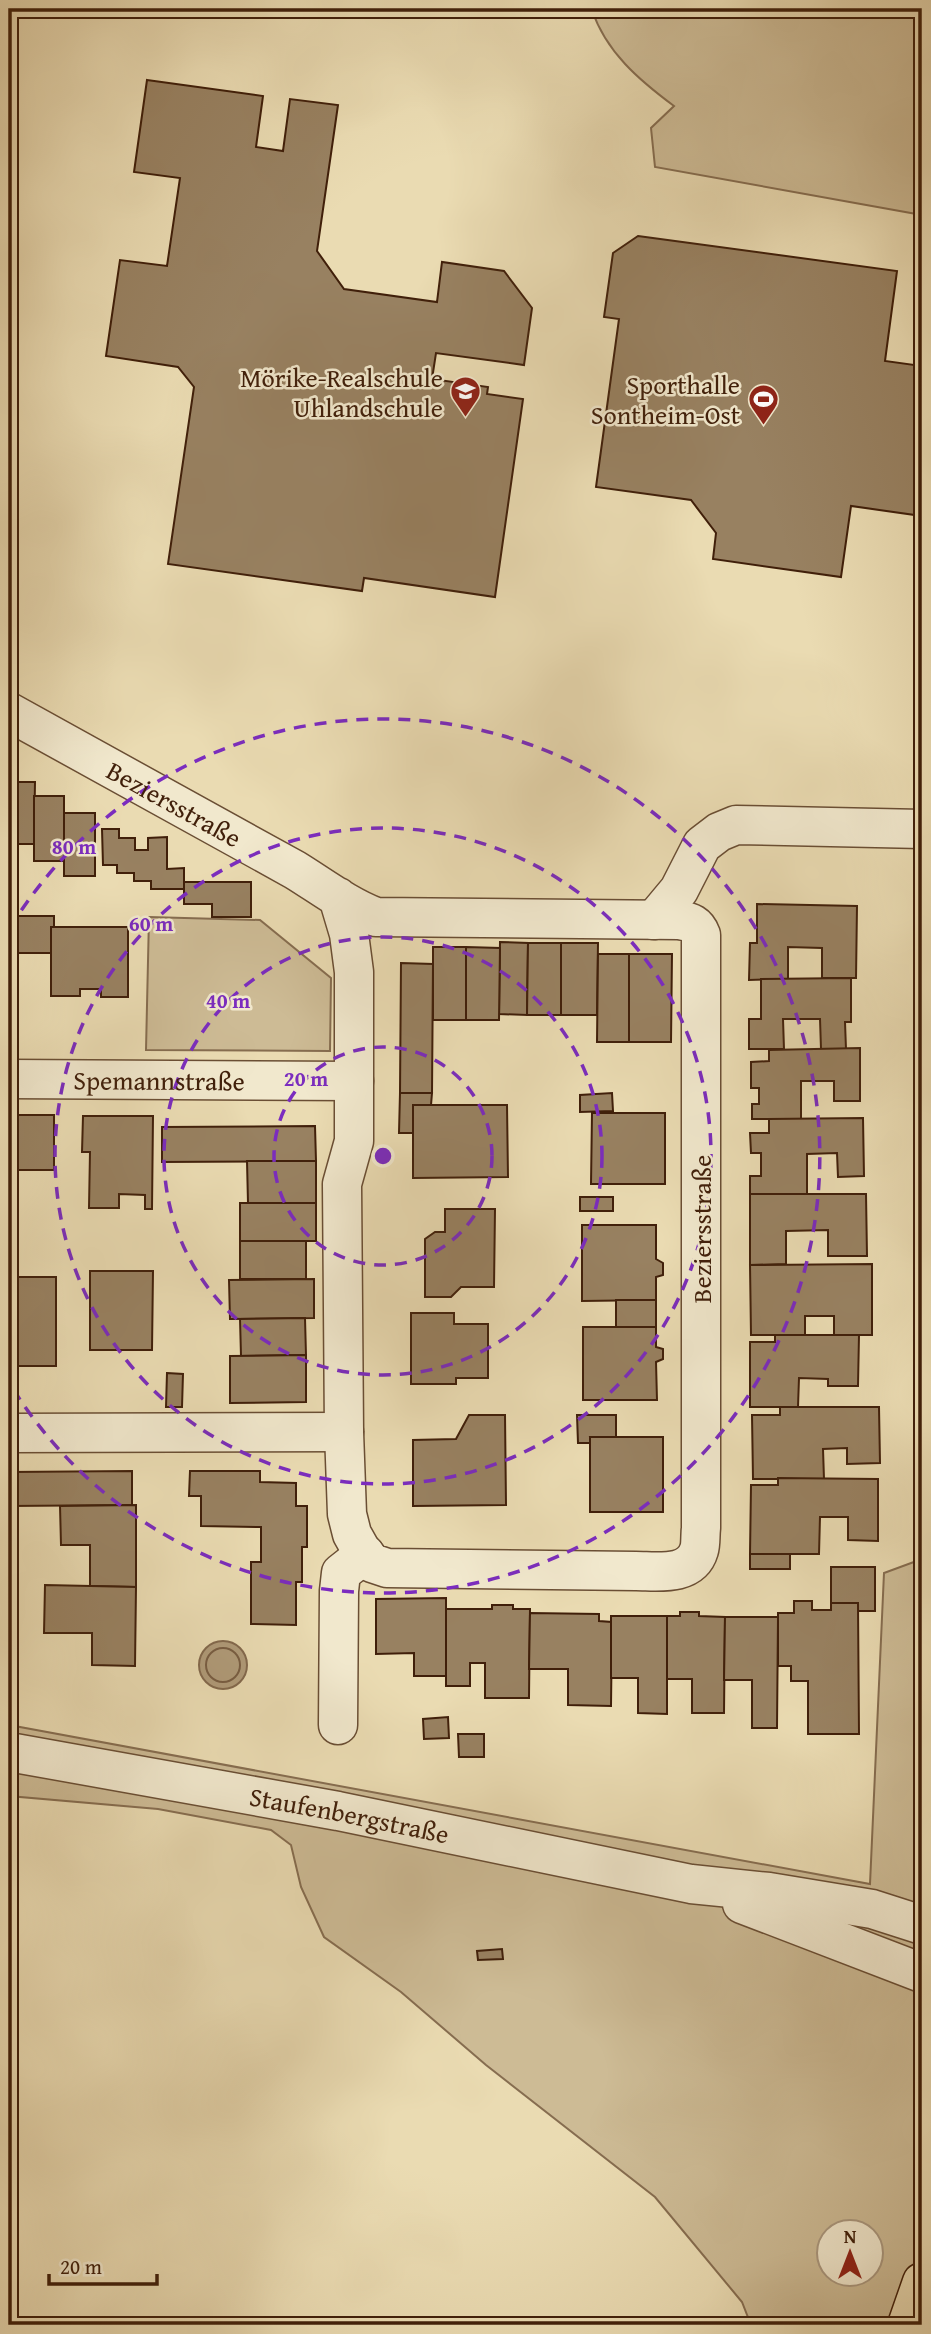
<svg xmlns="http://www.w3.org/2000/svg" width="931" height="2334" font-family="'Gentium Book Plus',serif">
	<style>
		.green { fill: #cdbb95; stroke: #866d50; stroke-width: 2; fill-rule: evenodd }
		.water { fill: #b09b79; stroke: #83694d; stroke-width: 2 }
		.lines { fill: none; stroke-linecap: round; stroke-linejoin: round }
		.shore { stroke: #785d42; stroke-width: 2 }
		.building { fill: #988161; stroke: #401f0a; stroke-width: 2 }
		.minor-casing { stroke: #6a4e34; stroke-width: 41 }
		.major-casing { stroke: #401f0a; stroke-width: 41 }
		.minor { stroke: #f1e8cd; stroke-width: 38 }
		.major { stroke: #eadbb2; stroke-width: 38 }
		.ring { fill: none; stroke: #7b2cbf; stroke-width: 3.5; stroke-dasharray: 12 9 }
		.labels { text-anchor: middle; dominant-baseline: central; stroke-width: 5; stroke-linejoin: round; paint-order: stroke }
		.poi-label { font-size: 26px; fill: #401f0a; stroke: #f1e8cd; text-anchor: end }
		.street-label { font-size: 26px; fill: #401f0a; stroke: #f1e8cd }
		.centre { fill: #7b2cbf; stroke: #f1e8cd; stroke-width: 3.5 }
		.ring-label { font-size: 21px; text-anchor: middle; font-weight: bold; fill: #7b2cbf; stroke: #f1e8cd; stroke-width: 5; stroke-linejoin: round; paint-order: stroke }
	</style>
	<rect width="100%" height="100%" fill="#eadbb2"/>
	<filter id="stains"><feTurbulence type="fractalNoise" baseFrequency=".00286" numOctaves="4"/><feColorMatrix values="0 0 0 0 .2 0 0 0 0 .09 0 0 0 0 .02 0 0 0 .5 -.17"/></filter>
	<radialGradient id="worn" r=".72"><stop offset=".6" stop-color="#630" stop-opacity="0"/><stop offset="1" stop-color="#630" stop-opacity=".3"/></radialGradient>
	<!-- green -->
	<g class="green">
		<path d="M585,9H922V215L655,167L651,128L674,106C639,80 606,52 592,10Z"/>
		<path d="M149,917L260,920L331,978L330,1051L146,1050Z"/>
		<path d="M922,1559V2325H751L742,2302L655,2197L486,2065L401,1992L324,1937L301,1887L291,1845L271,1830L158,1809L9,1796V1725L870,1884L884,1573ZM830,2232H872V2274H830Z"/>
	</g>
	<!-- water -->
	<circle class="water" cx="223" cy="1665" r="24"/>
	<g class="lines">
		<!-- shore -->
		<circle class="shore" cx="223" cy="1665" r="17"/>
	</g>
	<!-- building -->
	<g class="building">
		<path d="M147,80L263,96L256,147L283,151L290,99L338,105L317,251L344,289L437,302L442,262L504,271L532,308L524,365L436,353L432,379L488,387L487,394L523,399L495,597L364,578L362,591L168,564L194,387L178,367L106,356L120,260L167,266L180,178L134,172Z"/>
		<path d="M638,236L897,271L885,361L922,366V516L851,506L841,577L713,559L716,533L691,500L596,487L619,319L604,317L613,253Z"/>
		<path d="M9,782H35L34,844H9Z"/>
		<rect x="34" y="796" width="30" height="65"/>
		<rect x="64" y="813" width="31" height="63"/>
		<path d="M102,829H119V838H135V850H148V838L167,837V869L184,868V889H151V881H134V873H117V865H103Z"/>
		<path d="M184,882H251V917H212V904H184Z"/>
		<path d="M757,904L857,906L856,978H822V948L788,947V979L749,980L750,943H757Z"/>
		<path d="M18,916H54V927H51V953H18Z"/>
		<path d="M51,927H128V997H101V989H80V996H51Z"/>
		<path d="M500,942L528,943L527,1015L499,1014Z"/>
		<path d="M528,943H561V1015H527Z"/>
		<path d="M561,943H598L597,1015H561Z"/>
		<rect x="433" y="947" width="33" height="73"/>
		<path d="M466,947L500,948L499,1020H466Z"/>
		<path d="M598,954H629V1042H597Z"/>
		<path d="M629,954H672L671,1042H629Z"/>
		<path d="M401,963L433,964L432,1093H400Z"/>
		<path d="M851,978V1022H845L846,1049H821L820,1019H783L784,1049H749V1019H761V979Z"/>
		<rect x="9" y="994" width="9" height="34"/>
		<path d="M860,1048V1101H834V1081H801V1119H752V1104H759V1088H751V1062L769,1061V1050Z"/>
		<path d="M400,1093H432L431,1105H413V1133H399Z"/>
		<path d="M612,1093L613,1111L580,1112V1095Z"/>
		<path d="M413,1105H507L508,1177L413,1178Z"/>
		<path d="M592,1113H665V1184H591Z"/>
		<path d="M9,1115H54V1170H18V1181H9Z"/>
		<path d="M83,1116H153L152,1209H145V1195L119,1194V1208H89L90,1152H82Z"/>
		<path d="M863,1118L864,1176L838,1177L837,1153L807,1154V1194H750V1176H761V1153H751L750,1133H769V1119Z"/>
		<path d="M315,1126L316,1161L162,1162V1127Z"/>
		<path d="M247,1161H316V1203H248Z"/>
		<path d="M750,1194H866L867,1256H828V1230L786,1231V1264L750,1265Z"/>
		<rect x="580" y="1197" width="33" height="14"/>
		<rect x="240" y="1203" width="76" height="38"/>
		<path d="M445,1209H495L494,1287H461L451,1297H425V1239L435,1232H445Z"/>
		<path d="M582,1225H656V1259L663,1263V1275L656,1277V1300L582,1301Z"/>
		<rect x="240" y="1241" width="66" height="38"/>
		<path d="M872,1264V1335H834V1316H805V1335H751L750,1265Z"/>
		<path d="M90,1271H153L152,1350H90Z"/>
		<rect x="9" y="1277" width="47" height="89"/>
		<path d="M314,1279V1318L230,1319L229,1280Z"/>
		<rect x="616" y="1300" width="40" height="27"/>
		<path d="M411,1313H454V1324H488V1378H456V1384H411Z"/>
		<path d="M305,1318L306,1355L241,1356L240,1319Z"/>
		<path d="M583,1327H656V1347L663,1349V1359L656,1362L657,1400H583Z"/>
		<path d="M775,1335H859L858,1386H828V1379L799,1378L798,1407H750V1342H775Z"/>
		<path d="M306,1355V1402L230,1403V1356Z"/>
		<path d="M167,1373L183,1374L182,1407H166Z"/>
		<path d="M780,1407H879L880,1463L847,1464V1448L823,1449L824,1479H753L752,1415H780Z"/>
		<path d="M469,1415H505L506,1505L413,1506V1440L456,1439Z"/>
		<path d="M577,1415H616V1437H590L591,1443H578Z"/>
		<rect x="590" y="1437" width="73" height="75"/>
		<path d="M132,1471V1505L9,1506V1472Z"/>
		<path d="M190,1471H260V1482L296,1483V1506H307V1547H302V1582H296V1625L251,1624V1562H261V1527L201,1526V1496H189Z"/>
		<path d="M778,1478L878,1479V1541L848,1540V1517H820L819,1554H750L751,1485H778Z"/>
		<path d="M136,1505V1587L90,1586V1545H61L60,1506Z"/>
		<rect x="750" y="1554" width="40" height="15"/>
		<path d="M831,1567H875V1611H858V1603H831Z"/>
		<path d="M45,1585L136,1587L135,1666L92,1665V1633H44Z"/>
		<path d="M446,1598V1676H414V1653L376,1654V1599Z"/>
		<path d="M794,1601H812V1610H831V1603H858L859,1734H808V1681H791V1666H778V1613H794Z"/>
		<path d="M492,1605H513V1609H530L529,1698H485V1663H470V1686H446V1609H492Z"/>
		<path d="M680,1612H699V1616L725,1617L724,1713H692V1679H667V1616H680Z"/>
		<path d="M530,1613L599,1614V1621L612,1622L611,1706L568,1705V1669H529Z"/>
		<path d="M611,1616H667V1714L638,1713V1678H611Z"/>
		<path d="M725,1617H778L777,1728H752V1680H724Z"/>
		<path d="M448,1717L449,1738L424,1739L423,1719Z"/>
		<path d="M458,1734H484V1757H459Z"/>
		<path d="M502,1949L503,1959L478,1960L477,1951Z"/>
	</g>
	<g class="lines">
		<defs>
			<g id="minor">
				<path id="s1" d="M9,712L295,870C321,886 347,906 376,917L679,920C691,922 697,924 701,935V1528C700,1535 701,1544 699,1550C691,1577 657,1571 636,1571L387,1568L372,1563L361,1550L352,1534L347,1514L344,1432L342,1184L354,1141V972L349,934L338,897"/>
				<path d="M654,920L679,890L702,845L719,832L736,825L922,829"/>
				<path id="s2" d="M9,1079L354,1081"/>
				<path d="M9,1433L344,1432"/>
				<path d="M338,1725L339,1591L341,1573L365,1554"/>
				<path id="s3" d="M9,1752L338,1811L691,1884L769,1892L872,1909L922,1925"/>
				<path d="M742,1904L922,1973"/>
			</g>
			<path id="major" d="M907,2325L922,2282"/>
		</defs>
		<!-- minor casing -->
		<use href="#minor" class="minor-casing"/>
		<!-- major casing -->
		<use href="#major" class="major-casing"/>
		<!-- minor -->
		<use href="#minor" class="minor"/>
		<!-- major -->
		<use href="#major" class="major"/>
	</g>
	<!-- distance rings -->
	<g class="ring">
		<circle cx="383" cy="1156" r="109"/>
		<circle cx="383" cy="1156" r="219"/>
		<circle cx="383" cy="1156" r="328"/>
		<path d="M10 928A437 437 0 1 1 10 1384"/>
	</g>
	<!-- icons -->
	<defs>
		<symbol id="school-pin" viewBox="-11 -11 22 30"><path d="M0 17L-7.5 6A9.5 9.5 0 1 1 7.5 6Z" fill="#8f2418" stroke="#f1e8cd"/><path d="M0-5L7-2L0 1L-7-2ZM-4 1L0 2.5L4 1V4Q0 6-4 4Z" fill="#fff"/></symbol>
		<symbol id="stadium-pin" viewBox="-11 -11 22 30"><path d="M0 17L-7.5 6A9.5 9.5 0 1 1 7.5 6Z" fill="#8f2418" stroke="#f1e8cd"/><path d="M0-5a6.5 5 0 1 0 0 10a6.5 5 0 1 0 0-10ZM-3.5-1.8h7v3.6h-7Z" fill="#fff"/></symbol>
	</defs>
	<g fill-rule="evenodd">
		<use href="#school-pin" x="448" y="374" width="35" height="47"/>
		<use href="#stadium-pin" x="746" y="382" width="35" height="47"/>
	</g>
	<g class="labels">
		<!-- poi labels -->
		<g class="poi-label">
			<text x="443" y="377">Mörike-Realschule<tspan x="443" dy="30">Uhlandschule</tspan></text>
			<text x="740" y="384">Sporthalle<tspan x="740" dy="30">Sontheim-Ost</tspan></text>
		</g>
		<!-- street labels -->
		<g class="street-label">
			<text stroke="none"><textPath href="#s1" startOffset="189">Beziersstraße</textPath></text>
			<text stroke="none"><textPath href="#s2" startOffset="150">Spemannstraße</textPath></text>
			<text transform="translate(701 1229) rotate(-90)">Beziersstraße</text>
			<text stroke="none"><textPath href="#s3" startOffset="346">Staufenbergstraße</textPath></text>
		</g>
	</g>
	<circle cx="383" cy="1156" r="10" class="centre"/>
	<g class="ring-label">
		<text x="74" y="854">80 m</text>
		<text x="151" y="931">60 m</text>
		<text x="228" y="1008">40 m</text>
		<text x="306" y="1086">20 m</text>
	</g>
	<!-- margin -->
	<rect width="931" height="2334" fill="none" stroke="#eadbb2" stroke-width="35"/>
	<rect x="10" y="10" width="910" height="2313" fill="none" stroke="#401f0a" stroke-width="3.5"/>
	<rect x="18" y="18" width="896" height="2299" fill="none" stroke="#401f0a" stroke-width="2"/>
	<!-- north arrow -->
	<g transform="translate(850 2253)"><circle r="33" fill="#f1e8cd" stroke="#aa987f" stroke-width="2"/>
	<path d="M0-5L12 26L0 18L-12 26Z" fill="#8f2418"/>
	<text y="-10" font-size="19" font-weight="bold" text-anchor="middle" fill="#401f0a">N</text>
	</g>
	<!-- scale -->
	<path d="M49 2274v10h108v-10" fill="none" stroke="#401f0a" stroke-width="3.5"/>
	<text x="60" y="2274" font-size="21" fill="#401f0a" stroke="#f1e8cd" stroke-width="5" paint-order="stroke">20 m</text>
	<rect width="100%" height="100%" filter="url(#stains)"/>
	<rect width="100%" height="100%" fill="url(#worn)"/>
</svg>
